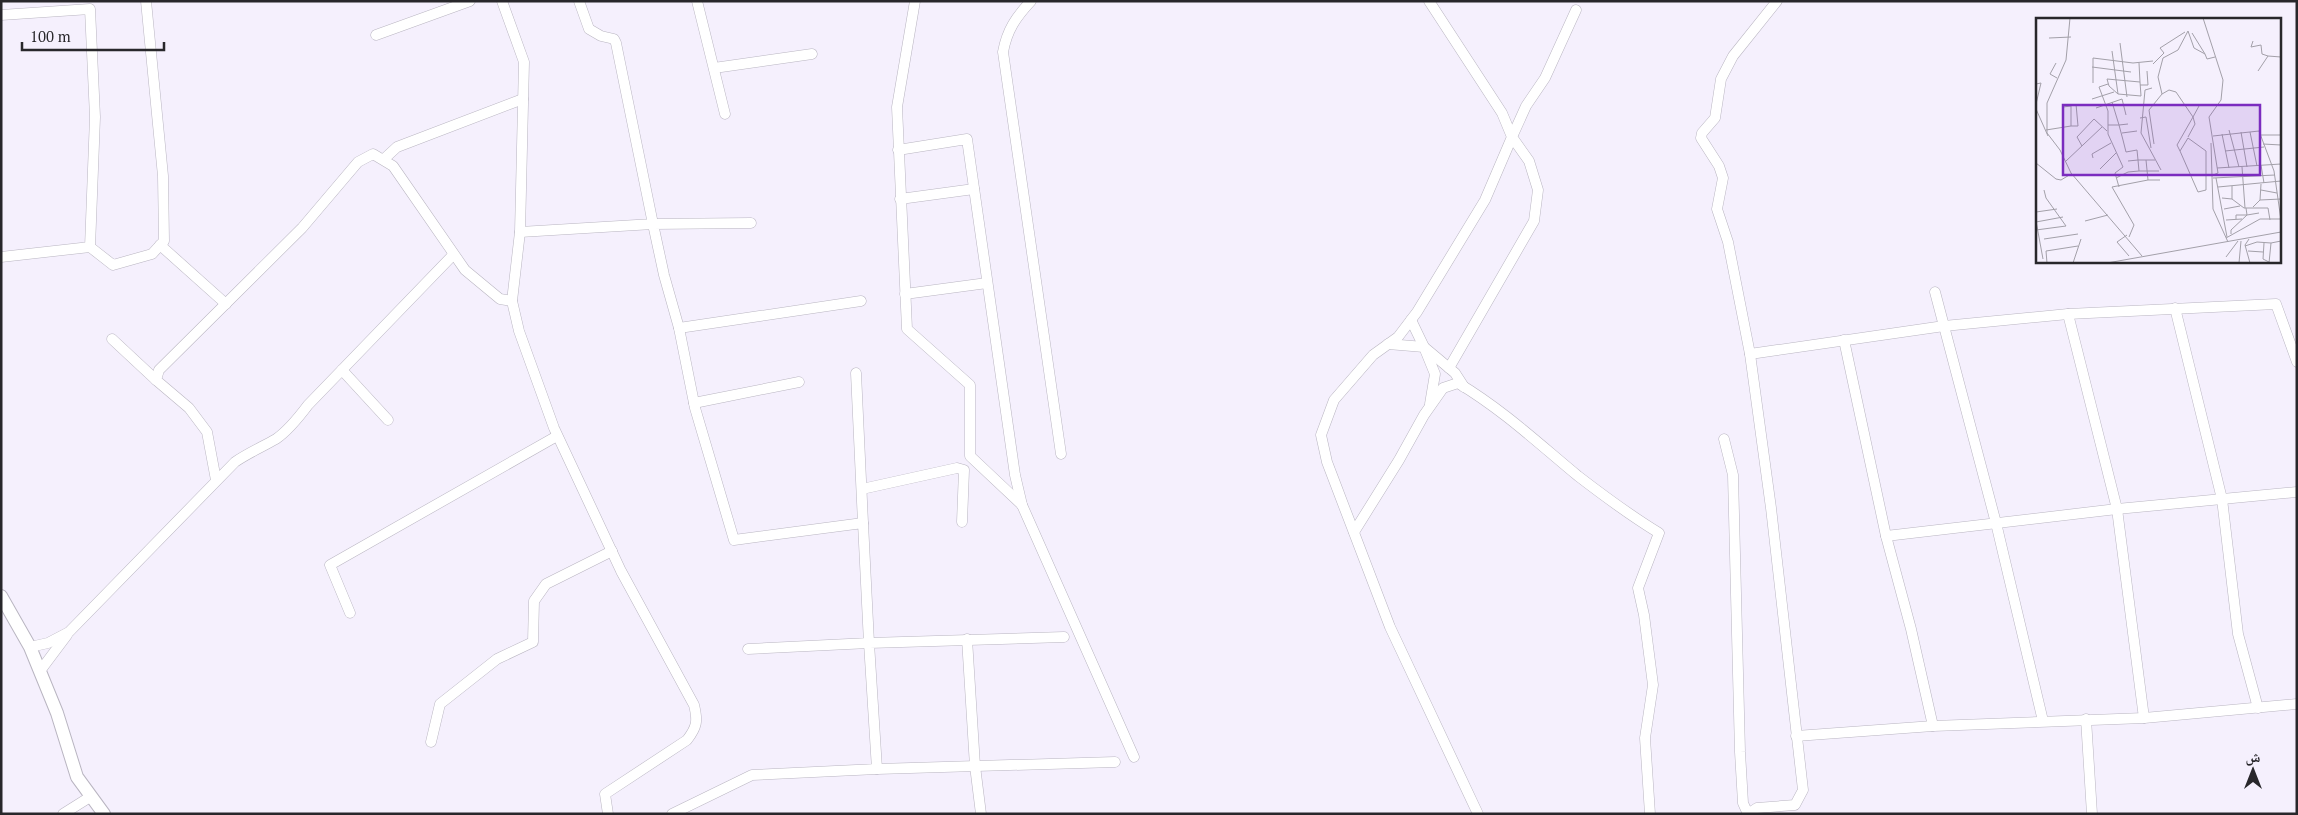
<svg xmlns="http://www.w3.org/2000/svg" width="2298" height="815" font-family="'PT Serif','Noto Naskh Arabic',serif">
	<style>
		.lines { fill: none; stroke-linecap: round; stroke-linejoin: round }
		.minor-casing { stroke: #b9b5c1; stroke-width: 11 }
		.tertiary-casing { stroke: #b9b5c1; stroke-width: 14 }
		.minor { stroke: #fff; stroke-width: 10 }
		.tertiary { stroke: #fff; stroke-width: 12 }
		.inset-road { fill: none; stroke: #a3a0a9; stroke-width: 1 }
		.view { fill: #7b2cbf; fill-opacity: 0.15; stroke: #7b2cbf; stroke-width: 2.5 }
		.inset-edge { fill: none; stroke: #28272b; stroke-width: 2.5 }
	</style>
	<rect width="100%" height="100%" fill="#f5f0fd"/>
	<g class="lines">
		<defs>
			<g id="minor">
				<path d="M502,1L524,62L520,232L512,301L519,331L554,428L621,571L694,705C698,721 697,727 687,740L605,794L608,814"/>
				<path d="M697,1L725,114"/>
				<path d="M915,1L897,107L907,329L970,385V456L1022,505L1134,757"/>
				<path d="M1031,1C1016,17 1007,30 1003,52L1061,454"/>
				<path d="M1429,1L1502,113L1512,137L1485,200L1417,312L1398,337L1373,355L1334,400L1321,435L1327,462L1390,627L1478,814"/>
				<path d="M1,15L90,9L95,117L90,247L1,257"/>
				<path d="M376,35L470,1"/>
				<path d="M714,68L812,54"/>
				<path d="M898,150L967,139L1015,475L1022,505"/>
				<path d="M384,159L397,147L523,99"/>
				<path d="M900,199L974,189"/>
				<path d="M520,232L653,224L616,43L614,39L601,36L589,29L579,1"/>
				<path d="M160,245L226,304"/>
				<path d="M90,247L113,265L152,254L164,241L163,176L146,1"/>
				<path d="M1935,292L1996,523L2043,721"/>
				<path d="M905,294L987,283"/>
				<path d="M2175,308L2222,499L2238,634L2258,708"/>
				<path d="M2068,314L2117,509L2144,718"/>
				<path d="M1411,320L1424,347L1455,373L1464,387"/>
				<path d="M679,328L861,301"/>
				<path d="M112,339L156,380"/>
				<path d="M1844,340L1886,536L1911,629L1933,726"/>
				<path d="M1388,344L1424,347L1435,374L1430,404"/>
				<path d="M1750,354L1944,326L2068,314L2276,304L2297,362"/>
				<path d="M1449,368L1534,221L1538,190L1529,161L1512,137L1526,106L1545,78L1576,10"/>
				<path d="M342,370L388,420"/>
				<path d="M856,373L863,523"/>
				<path d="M694,403L799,382"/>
				<path d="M1724,439L1733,475L1740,752L1743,803L1748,814L1757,808L1795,805L1803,790L1771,508L1750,354L1728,242L1717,209L1723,178L1719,166L1701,138L1702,133L1715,118L1721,79L1733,56L1777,1"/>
				<path d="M216,480L207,432L189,408L156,380L159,370L302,228L358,162L373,154L393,166L465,270L500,299L512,301"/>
				<path d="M862,489L957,468L964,470L962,522"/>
				<path d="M1354,532L1399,460L1424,415L1443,388L1458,383C1503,410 1538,443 1578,476C1604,496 1631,516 1659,533L1638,588L1644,615L1653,685L1645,738L1650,814"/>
				<path d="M1886,536L2117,509L2297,492"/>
				<path d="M350,613L330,565L557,436"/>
				<path d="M967,639L975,766L981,814"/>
				<path d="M30,647L48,643L69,632L235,462C248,453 262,447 276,439C289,430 299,417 308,405L453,255"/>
				<path d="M748,649L869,643L863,523L734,540L695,408L679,328L664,275L653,224L751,223"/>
				<path d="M40,671L67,635"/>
				<path d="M2086,719L2092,814"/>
				<path d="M1796,736L1933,726L2144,718L2297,704"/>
				<path d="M431,742L440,704L497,659L533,642L534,601L546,584L612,551"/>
				<path d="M877,769L1115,762"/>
				<path d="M63,814L90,797"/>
				<path d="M672,814L752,775L877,769L869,643L1064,637"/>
			</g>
			<path id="tertiary" d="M1,596L30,647L57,713L77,777L104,814"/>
		</defs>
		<!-- minor casing -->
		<use href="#minor" class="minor-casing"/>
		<!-- tertiary casing -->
		<use href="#tertiary" class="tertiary-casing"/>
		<!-- minor -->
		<use href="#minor" class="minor"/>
		<!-- tertiary -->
		<use href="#tertiary" class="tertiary"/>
	</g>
	<!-- overview -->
	<g transform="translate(2036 18)">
		<rect width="245" height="245" fill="#f5f0fd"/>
		<path class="inset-road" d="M34,0L30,42L11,85V115L24,132L35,155L106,238M167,0L187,62L185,82L173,99L182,155L177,157M156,15L169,36M13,20L35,19M217,23L215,29L225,27L226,36L232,38M84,25L91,79M76,33L82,76M20,45L14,56L21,60M103,45L104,64M117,46L128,35L124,30L149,14M56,49L95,54M222,53L232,38L245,39M71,61L104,64L105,78L82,76L73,68ZM57,65V40L97,45L117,43M0,66L5,65L0,86M72,66L63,69L72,93V116L87,149L79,155L83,169M104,67H112L111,53M116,70L109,72L105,115L125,152M56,81L78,74M60,90L86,81L90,97M0,91L12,118M104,100L110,99L115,130M72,107H83L76,84M35,108H42L40,86M10,112L35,108V88L27,89M193,112L203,149M205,114L211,149M214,114L221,148M86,115L101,113M186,116L193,150M224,117H245M177,118L223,113L238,153L245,202M152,119L159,106L157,99L163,88M175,125L177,191L192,224M118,126L113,92L126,76M227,126L245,127M46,128L41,119L58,101L71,113M144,133L162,174L170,172V133L152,120L144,133L141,127L157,99L140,74L133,72L126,76L122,59L127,40L142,32L152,13L158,30L169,36L171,41L179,39M189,133L228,129M57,140L56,136L75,125M110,142L112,162H124M30,143L66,109M92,143L102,142L101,132L90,134L87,122L83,107L92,106M0,145L20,161L25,162L35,156M225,147L228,165M206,149L209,190M181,150L245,146M64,151L80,135M103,153H123M80,160L92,154L103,153L102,142H119M177,160L239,157M180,160L191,219M182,169L245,163M225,172L241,175M186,180L196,181V168M196,181L208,190H232L234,202M224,182L225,166M217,189L224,182L245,181M188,191L204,188M0,194L21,191M200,201V197H211L210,190M190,202L206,201M0,203L7,241M49,203L72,197M0,204L27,199M0,212L30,208L10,180L8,172M195,216V212L211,197L223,195M91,217L81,224L93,238M93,219L98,207L76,169L112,162M190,220L224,201H245M8,221L42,216M213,221L209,227L214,245M228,225L227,241L233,244M209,228L221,224L235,225M212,233L227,234M190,239L202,223M11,245L10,233L42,228M37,245L45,221M71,245L245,214M203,245L205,223M233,245L235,225L245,223"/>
		<path class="view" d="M27,87H224V157H27Z"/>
		<rect width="245" height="245" class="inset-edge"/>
	</g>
	<!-- border -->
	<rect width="2298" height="815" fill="none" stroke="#28272b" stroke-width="5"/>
	<!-- north arrow -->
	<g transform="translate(2253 770)" stroke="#f5f0fd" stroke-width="4" paint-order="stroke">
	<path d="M0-4L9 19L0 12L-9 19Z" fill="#28272b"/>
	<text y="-8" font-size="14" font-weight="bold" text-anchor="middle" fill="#28272b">ش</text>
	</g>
	<!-- scale -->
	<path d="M22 42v8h142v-8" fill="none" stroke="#28272b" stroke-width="2.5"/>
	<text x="30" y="42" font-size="15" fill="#28272b" stroke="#f5f0fd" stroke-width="4" paint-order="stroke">100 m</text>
</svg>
